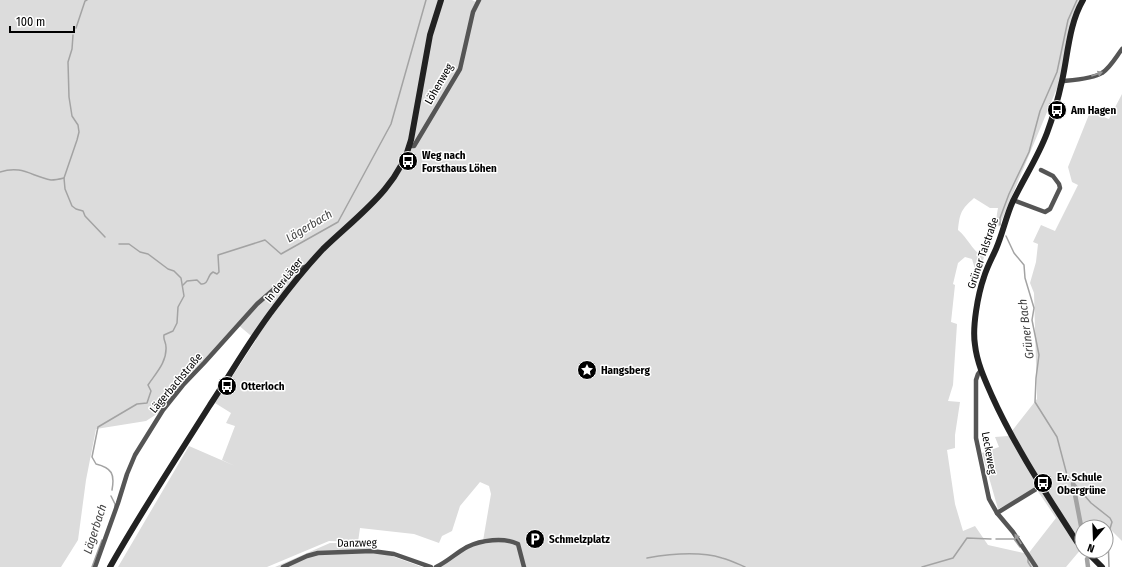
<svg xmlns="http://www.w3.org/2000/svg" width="1122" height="567" font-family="'Fira Sans Condensed',sans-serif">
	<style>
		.green { fill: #dcdcdc }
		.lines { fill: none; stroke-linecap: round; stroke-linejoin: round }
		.stream { stroke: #a3a3a3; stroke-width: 1.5 }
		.canal { stroke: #a3a3a3; stroke-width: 4.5 }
		.street { stroke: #555; stroke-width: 4.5 }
		.secondary { stroke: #222; stroke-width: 6 }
		.oneway { fill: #999 }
		.labels { text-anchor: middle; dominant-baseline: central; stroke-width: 3; stroke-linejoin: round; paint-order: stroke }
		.street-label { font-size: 11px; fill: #000; stroke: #fff }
		.poi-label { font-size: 11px; font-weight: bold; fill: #000; stroke: #fff; text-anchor: start }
		.water-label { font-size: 12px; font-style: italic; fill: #444; stroke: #fff }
	</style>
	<rect width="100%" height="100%" fill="#fff"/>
	<!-- green -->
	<g class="green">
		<path d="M0,0H472L476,2L478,0H1082L1060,81L999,227C995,222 997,214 998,208H990L974,198C961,210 960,212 958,230C969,239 971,250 984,257L978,279L972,259L965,257L958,263L953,284L955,285L951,322L957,324L953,385L948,401L960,402L955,435V448L947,450L955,504L963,531L975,526L988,545L1028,554L1056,518L1037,490L998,509L982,453L999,447L995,437L1008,436L1037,399L1034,293L1030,283L1036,262L1038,244L1033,242L1041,225L1055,231L1078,185L1072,182L1068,167L1090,112L1109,119L1122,94V541L1103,522L1099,527H1082V548L1066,567H440L470,545L483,541L491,494L489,486L480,482L460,506L452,531L442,536L439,543L414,534L360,528L358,542L329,541L267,567H118L189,446L235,466L222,460L235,426L226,423L231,413L215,403L256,340L237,324L163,410L146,421L96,429L86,480L78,540L61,567H0Z"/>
		<path d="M330,543H356L422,567H275Z"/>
	</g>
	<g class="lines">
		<!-- stream -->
		<g class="stream">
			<path d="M76,28L85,1L87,0"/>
			<path d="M73,35L72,49L68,62L69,97L72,116L78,125L79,132L77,140L64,178L65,189L72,206L76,209L83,211L85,216L105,237"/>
			<path d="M0,172C22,165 31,176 51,180C55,180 60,179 64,178"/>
			<path d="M1000,225V218L1009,194L1029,152L1040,111L1057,72L1068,20L1077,0"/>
			<path d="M1006,236L1014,253L1024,265L1025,278L1034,308L1032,320L1039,355L1036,378L1035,402L1057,437L1067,475L1091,503L1110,518L1112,522L1108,535L1109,567"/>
			<path d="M183,285L187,281L197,280L201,284C209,285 207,275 213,272L217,274L219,272L218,255L265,240L281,254L338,222L391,124L426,0"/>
			<path d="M112,490C115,474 112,468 96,464L92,457L98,427L137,404L147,403L151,391L148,385C156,373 167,362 166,347C166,342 163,340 164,335L173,331L177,323L178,307L184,296L181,278L174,271L168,269L148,254L140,252L129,244H119"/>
			<path d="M111,496L115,504V507"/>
			<path d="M996,539H1014L1020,547"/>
			<path d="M647,558C670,554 699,551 722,558C730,560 738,564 745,567"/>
			<path d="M1028,558V562L1031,567"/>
			<path d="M92,567L102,540"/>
			<path d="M922,567L953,558L967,538L991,539"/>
		</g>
		<!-- canal -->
		<g class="canal">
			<path d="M1073,484L1082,531"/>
			<path d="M1087,559L1088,567"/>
		</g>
		<!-- street -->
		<g class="street">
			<path d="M1062,81C1073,80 1093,79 1102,73C1110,68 1116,57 1122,49"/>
			<path d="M409,146H414L460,69L473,12L479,0"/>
			<path d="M1013,200L1045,212L1050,209L1060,188L1059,184L1053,176L1041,170"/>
			<path d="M981,370L978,374L976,380V438L989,499L997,513L1013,532L1036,567"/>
			<path d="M997,513L1041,486"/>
			<path d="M95,567L118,503L127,474L135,455L163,410L183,385L204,363L257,304L296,270L308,266"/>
			<path d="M283,567L307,556L318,553L372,551L394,554L431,567"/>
			<path d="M436,567C447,562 456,553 467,547C481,540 504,537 518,544L524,567"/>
		</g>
		<!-- secondary -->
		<g class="secondary">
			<path d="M1082,547L1077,542C1047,495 1015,447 992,396C985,380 977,363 975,345C972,327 978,294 984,277C987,267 992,258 996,249C1003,233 1006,216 1013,201C1024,178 1038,157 1047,133C1053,117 1058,99 1062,81C1068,54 1069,24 1083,0"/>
			<path d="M1086,551L1102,567"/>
			<path d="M110,567C141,512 176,459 210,405C232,372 251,338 275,307C290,287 306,267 323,249C357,216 399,188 411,140L430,35L441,0"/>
		</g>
	</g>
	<!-- one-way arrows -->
	<defs><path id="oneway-solid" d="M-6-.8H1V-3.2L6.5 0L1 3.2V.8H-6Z"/></defs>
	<g class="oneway">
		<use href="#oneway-solid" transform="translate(1097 74) rotate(-20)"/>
		<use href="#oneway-solid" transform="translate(1018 539) rotate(-123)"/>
	</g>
	<!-- icons -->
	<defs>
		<symbol id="bus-disc" viewBox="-11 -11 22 22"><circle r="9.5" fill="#000" stroke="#fff"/><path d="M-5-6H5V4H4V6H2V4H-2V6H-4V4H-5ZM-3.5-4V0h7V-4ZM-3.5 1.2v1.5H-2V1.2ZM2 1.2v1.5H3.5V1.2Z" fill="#fff"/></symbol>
		<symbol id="sight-disc" viewBox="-11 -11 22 22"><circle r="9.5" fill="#000" stroke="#fff"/><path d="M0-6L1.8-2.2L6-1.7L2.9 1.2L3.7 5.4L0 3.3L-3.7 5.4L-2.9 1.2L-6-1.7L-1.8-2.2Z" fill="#fff"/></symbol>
		<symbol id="parking-disc" viewBox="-11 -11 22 22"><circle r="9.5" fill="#000" stroke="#fff"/><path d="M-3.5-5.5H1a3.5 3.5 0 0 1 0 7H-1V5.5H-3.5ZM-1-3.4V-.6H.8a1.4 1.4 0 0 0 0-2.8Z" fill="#fff"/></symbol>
	</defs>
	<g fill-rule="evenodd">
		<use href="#bus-disc" x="1046" y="99" width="22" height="22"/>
		<use href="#bus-disc" x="397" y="150" width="22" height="22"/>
		<use href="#sight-disc" x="576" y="359" width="22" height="22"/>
		<use href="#bus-disc" x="216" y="375" width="22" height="22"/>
		<use href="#bus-disc" x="1032" y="472" width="22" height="22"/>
		<use href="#parking-disc" x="524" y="528" width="22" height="22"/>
	</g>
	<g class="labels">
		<!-- street labels -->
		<g class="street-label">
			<text transform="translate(439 84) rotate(-60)">Löhenweg</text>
			<text transform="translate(983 253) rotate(-71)">Grüner Talstraße</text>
			<text transform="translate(284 280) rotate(-51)">In der Läger</text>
			<text transform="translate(176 383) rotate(-50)">Lägerbachstraße</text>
			<text transform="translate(989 453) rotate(80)">Leckeweg</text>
			<text transform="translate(357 543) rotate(-1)">Danzweg</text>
		</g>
		<!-- poi labels -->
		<g class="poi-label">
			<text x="1071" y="110">Am Hagen</text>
			<text x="422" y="155">Weg nach<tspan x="422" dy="13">Forsthaus Löhen</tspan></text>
			<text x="601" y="370">Hangsberg</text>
			<text x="241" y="386">Otterloch</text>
			<text x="1057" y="477">Ev. Schule<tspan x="1057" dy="13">Obergrüne</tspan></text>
			<text x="549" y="539">Schmelzplatz</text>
		</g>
		<!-- water labels -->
		<g class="water-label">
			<text transform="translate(309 226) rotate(-31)">Lägerbach</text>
			<text transform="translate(1026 329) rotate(-97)">Grüner Bach</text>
			<text transform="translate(95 529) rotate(-72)">Lägerbach</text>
		</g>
	</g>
	<!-- north arrow -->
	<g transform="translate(1094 539) rotate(199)"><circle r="19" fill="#ffffff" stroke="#999999"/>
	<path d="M0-3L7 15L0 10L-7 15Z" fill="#000000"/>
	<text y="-6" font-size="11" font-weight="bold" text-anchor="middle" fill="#000000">N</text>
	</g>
	<!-- scale -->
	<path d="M10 26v6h64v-6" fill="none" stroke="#000000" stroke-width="2"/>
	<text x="16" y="26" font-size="12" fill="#000000" stroke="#ffffff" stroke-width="3" paint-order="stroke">100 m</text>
</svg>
